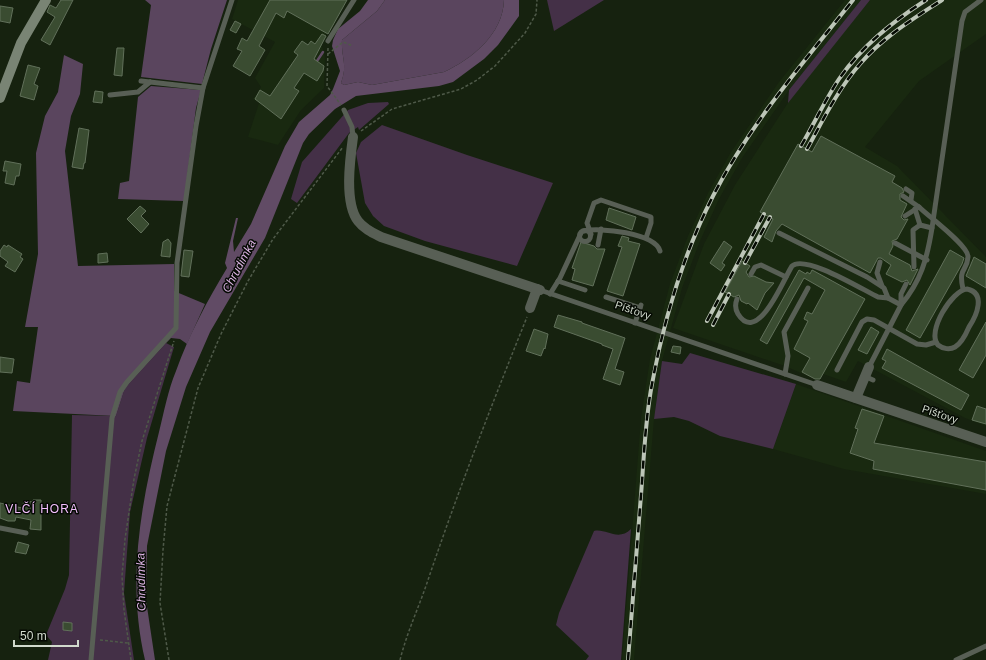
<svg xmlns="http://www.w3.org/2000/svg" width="986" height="660" font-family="Arial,sans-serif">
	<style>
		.built { fill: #192910 }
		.green { fill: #443047 }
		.forest { fill: #5a455e }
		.water { fill: #614b65 }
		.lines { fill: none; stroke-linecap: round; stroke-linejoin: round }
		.stream { stroke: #614b65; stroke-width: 2.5 }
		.building { fill: #3a4c31; stroke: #61705a }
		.path { stroke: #4f5a49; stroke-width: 1.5; stroke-dasharray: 3 2; stroke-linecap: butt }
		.lane { stroke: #585f55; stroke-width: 5 }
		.street { stroke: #585f55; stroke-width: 10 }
		.secondary { stroke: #798474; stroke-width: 10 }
		.rail-casing { stroke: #bdc6b8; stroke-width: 4 }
		.rail { stroke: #050a03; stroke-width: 2.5; stroke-dasharray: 8; stroke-linecap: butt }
		.labels { text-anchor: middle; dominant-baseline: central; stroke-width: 3; stroke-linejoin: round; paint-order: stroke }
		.street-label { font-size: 11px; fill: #d1dacd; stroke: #050a03 }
		.water-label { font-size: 12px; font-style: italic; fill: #dcb3e3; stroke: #050a03 }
		.neighbourhood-label { font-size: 12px; letter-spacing: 1px; fill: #f2bffc; stroke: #050a03 }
	</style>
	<rect width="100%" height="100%" fill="#16220f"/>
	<!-- built -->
	<g class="built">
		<path d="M238,0H347L321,43L325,57L324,88L301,110L278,145L248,137L259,103L253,99L261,87L255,78L275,42L232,19Z"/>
		<path d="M845,0H861L789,90L742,158L719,199L700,241L682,288L662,361L654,419L634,660H622L641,418L650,359L670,284L688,236L708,193L731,152L779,82Z"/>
		<path d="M870,0H986V34L919,81L865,147L897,166L986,257V426L965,418L858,361L846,382L823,374L819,381L785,366L673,328L704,244L735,185L793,95Z"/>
		<path d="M796,384L986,451V494L844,469L773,449Z"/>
	</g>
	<!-- green -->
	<g class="green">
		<path d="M547,0H604L554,31Z"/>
		<path d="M861,0H870L788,103L789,90Z"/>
		<path d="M388,102L389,104L359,130L358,127L349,133L297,203L291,199L302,162L348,110L368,103Z"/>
		<path d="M382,125L467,155L553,183L517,266L425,241L384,226L373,216L365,203L356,153L361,142Z"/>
		<path d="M166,343L174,347L147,438L130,512L124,593L134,660H48L52,642L46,635L65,589L69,575L72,415L116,416L125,388Z"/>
		<path d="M690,353L796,384L773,449L720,436L689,421L674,417L654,419L662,361L682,364Z"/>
		<path d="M631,529L621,660H586L589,656L556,625L559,613L594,531C606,528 618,542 631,529Z"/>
	</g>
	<!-- forest -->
	<g class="forest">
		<path d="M145,0H227L211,49L202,84L141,77L151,5Z"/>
		<path d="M385,0H504C503,34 472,59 444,72L372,85L358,82L344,85L341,83C348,64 341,58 342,40L377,11Z"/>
		<path d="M64,55L83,64L80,94L71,116L65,151L78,266L174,264V291L205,304L187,344L180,339L171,338L166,343L125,388L116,416L13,411L17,381L30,383L38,327H25L38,254L36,153L45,116L58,92Z"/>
		<path d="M151,86L201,90L196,108L184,201L118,199L120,183L129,181L138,97Z"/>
	</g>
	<!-- water -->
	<path class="water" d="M368,0H385L377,11L342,40C341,58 348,64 341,83L344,85L358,82L372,85L444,72C472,59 503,34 504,0H519V16L498,45L484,59L453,82L439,86L356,96L335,109L309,134L303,143L265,238L210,332L186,387L166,451L147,546L146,600L155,660H145C127,583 140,507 159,432C164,412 168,390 176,371C189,335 207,301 227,268L225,263L236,218H238L233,241L234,252L251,224L285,146L299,122L330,95L333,89L340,71L332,46L333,40L338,29L360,11Z"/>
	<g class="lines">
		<!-- stream -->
		<path class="stream" d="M317,61L323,52"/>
	</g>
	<!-- building -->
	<g class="building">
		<path d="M61,0H73L50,45L41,40L55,17L47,12L50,5L56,8Z"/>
		<path d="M270,0H347L328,34L287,11L284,18L276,13L259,46L265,50L250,76L233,66L242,51L237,49L242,38L247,41Z"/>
		<path d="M0,6L13,8L10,23L0,21Z"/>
		<path d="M235,21L241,24L236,33L230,30Z"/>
		<path d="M322,34L326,36L314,59L324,66L323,71L317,81L304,73L294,88L299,91L281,119L255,99L260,90L270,96L298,55L294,52L302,41L308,45L311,41L315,44Z"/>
		<path d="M117,48H124L122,76L114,75Z"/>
		<path d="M28,65L40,68L34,84L38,86L34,100L20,96Z"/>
		<path d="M95,91L103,92L102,103L93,102Z"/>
		<path d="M79,128L89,130L85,163H84L83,169L72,167Z"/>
		<path d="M821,136L895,176L892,182L902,188L904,192L900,194V200L907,204L901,217L904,220L908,219L897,239L892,241L893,246L889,254L910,265L912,271L918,269L910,285L907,280L902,282L886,274L891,265L881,258H878L870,273L782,224L776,231L772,242L764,237L773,219L760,212L798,144L812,152Z"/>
		<path d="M5,161L21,164L19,176H16L14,185L5,183L7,171H3Z"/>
		<path d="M140,206L146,211L141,216L149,224L141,233L127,219Z"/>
		<path d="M609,208L636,217L632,230L606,220Z"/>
		<path d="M622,236L629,238L628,241L640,244L623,296L607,291L622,247L618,246Z"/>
		<path d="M168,239L171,243L170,257L161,256L163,242Z"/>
		<path d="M724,241L732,247L722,263L725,265L721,271L710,263Z"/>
		<path d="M581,242L594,246L597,249H605L593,286L572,280L575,269L572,268Z"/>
		<path d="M4,245L7,247L8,245L22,254L20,257L23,259L15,272L5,266L8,262L0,256V251Z"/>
		<path d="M184,250L193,251L189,277L181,276Z"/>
		<path d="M950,250L964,258L962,264L920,338L906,330Z"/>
		<path d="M107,253L108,262L98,263V254Z"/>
		<path d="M974,257L986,264V288L966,276Z"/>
		<path d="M742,261L750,266L746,272L749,277L754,276L766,282L774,283L765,293L757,310L748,303L747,304L741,301L739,295L734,297L725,292Z"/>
		<path d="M799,270L806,274L807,272L810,274L812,270L814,271L865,299L820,379H815L802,372L810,358L794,349L808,321L804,319L807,312L812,314L825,290L804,278L767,344L760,340Z"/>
		<path d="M558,315L582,322V323L625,338L615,369L624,372L620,385L603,379L613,349L602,345V344L554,327Z"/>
		<path d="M986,322V355L973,378L959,370Z"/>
		<path d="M871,327L879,332L867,354L858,350Z"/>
		<path d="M534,329L548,334L545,349L544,348L541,356L526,351Z"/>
		<path d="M673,346L681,347L680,354L671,352Z"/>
		<path d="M887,349L969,395L961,410L882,368L886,361L882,359Z"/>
		<path d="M0,357L14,359L12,373L0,372Z"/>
		<path d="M977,406L986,409V424L972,420Z"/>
		<path d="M862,409L884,416L874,443L986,462V490L873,469L874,461L850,453L858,429L855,428Z"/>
		<path d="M33,500H41V530L30,529L31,520L16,517L15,521H8L0,518V503L22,508L24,501L33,502Z"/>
		<path d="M18,542L29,545L26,554L15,552Z"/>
		<path d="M63,622L72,623V631L63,630Z"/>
	</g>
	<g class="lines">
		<!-- path -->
		<g class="path">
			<path d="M328,48L327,86L341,105"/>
			<path d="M328,54L343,42L353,46"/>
			<path d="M361,131L392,109L461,89L477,80L495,66L525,33L536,14L537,0"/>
			<path d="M100,640L128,643"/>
			<path d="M131,660L124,610L122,576L125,539L134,479L142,441L174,341"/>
			<path d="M169,660L160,603L163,550L167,506L198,388L221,334L248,281L273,239L343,147"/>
			<path d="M400,660C407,632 419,607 428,580C458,491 492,404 527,317"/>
		</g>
		<!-- lane -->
		<g class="lane">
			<path d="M328,41L354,0"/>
			<path d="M141,81L203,88"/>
			<path d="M110,95L138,92L150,82"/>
			<path d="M344,110L352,127L353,137"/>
			<path d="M906,189L912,193L911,200"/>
			<path d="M903,196L919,207L905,216"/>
			<path d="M919,207C928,216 969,246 968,257C967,272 958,267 963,289"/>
			<path d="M915,209L920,225"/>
			<path d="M932,228L962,21L965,12L981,0"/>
			<circle cx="585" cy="236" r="5.5"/>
			<path d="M584,231C599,227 655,233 660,251"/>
			<path d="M591,234L587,223L594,203L601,200L651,217V223L646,238"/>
			<path d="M895,243L927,260"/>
			<path d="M598,245L601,229"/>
			<path d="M880,262L877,273L882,286"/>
			<path d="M751,274L755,267L761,265L786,277"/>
			<path d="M558,281L585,290"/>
			<path d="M906,284L901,294V305C921,281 927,259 932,228L920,225L913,230L914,267"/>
			<path d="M967,289C986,293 977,315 969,327C966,334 962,343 955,347C950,350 943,349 938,345C926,332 952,290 967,289Z"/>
			<path d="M540,290L817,385"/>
			<path d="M550,294L560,278L581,233"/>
			<path d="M606,297L640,308"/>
			<path d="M737,299C735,304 735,309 738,314C758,346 784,278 792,266C805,254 863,290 878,297L888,298L884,288L867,277L779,233"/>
			<path d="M635,323L641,305"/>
			<path d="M869,367L901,305L888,298"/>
			<path d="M837,370L862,322L867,319L874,320L917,344L926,345L936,342"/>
			<path d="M785,374L788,356L784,332L808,288"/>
			<path d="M864,376L873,380"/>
			<path d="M0,528L26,533"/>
			<path d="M91,660L112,418L120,392L127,382L176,328L177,263L196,126L203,88L232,0"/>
			<path d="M956,660L986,646"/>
		</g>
		<!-- street -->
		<g class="street">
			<path d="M353,137C350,159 344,203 358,221C364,229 373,233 381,237L540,290"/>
			<path d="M530,308L537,289"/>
			<path d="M817,385L986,442"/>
			<path d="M856,398L869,367"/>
		</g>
		<!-- secondary -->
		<path class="secondary" d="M0,98L21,43L46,0"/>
		<defs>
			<g id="rail">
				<path d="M801,146C814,124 825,100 839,79C862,46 892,22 926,0"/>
				<path d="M807,149C823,120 838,89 860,64C883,37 913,19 942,0"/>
				<path d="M745,263L770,217"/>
				<path d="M707,321L764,214"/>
				<path d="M713,325L729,294"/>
				<path d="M628,660C632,605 637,550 641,495C644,458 645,420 652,384C664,319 683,255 713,196C750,124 803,63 853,0"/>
			</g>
		</defs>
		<!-- rail casing -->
		<use href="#rail" class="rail-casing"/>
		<!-- rail -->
		<use href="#rail" class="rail"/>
	</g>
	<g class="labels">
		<!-- street labels -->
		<g class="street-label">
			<text transform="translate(633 310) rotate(19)">Píšťovy</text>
			<text transform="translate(940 414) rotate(19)">Píšťovy</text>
		</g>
		<!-- water labels -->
		<g class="water-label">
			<text transform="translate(239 266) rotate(-62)">Chrudimka</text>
			<text transform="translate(141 582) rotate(-91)">Chrudimka</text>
		</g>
		<!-- neighbourhood labels -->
		<g class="neighbourhood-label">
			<text x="42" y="509">VLČÍ HORA</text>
		</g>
	</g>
	<!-- scale -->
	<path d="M14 640v6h64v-6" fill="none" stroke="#d1dacd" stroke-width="2"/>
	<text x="20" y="640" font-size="12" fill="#d1dacd" stroke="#050a03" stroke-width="3" paint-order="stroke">50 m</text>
</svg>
